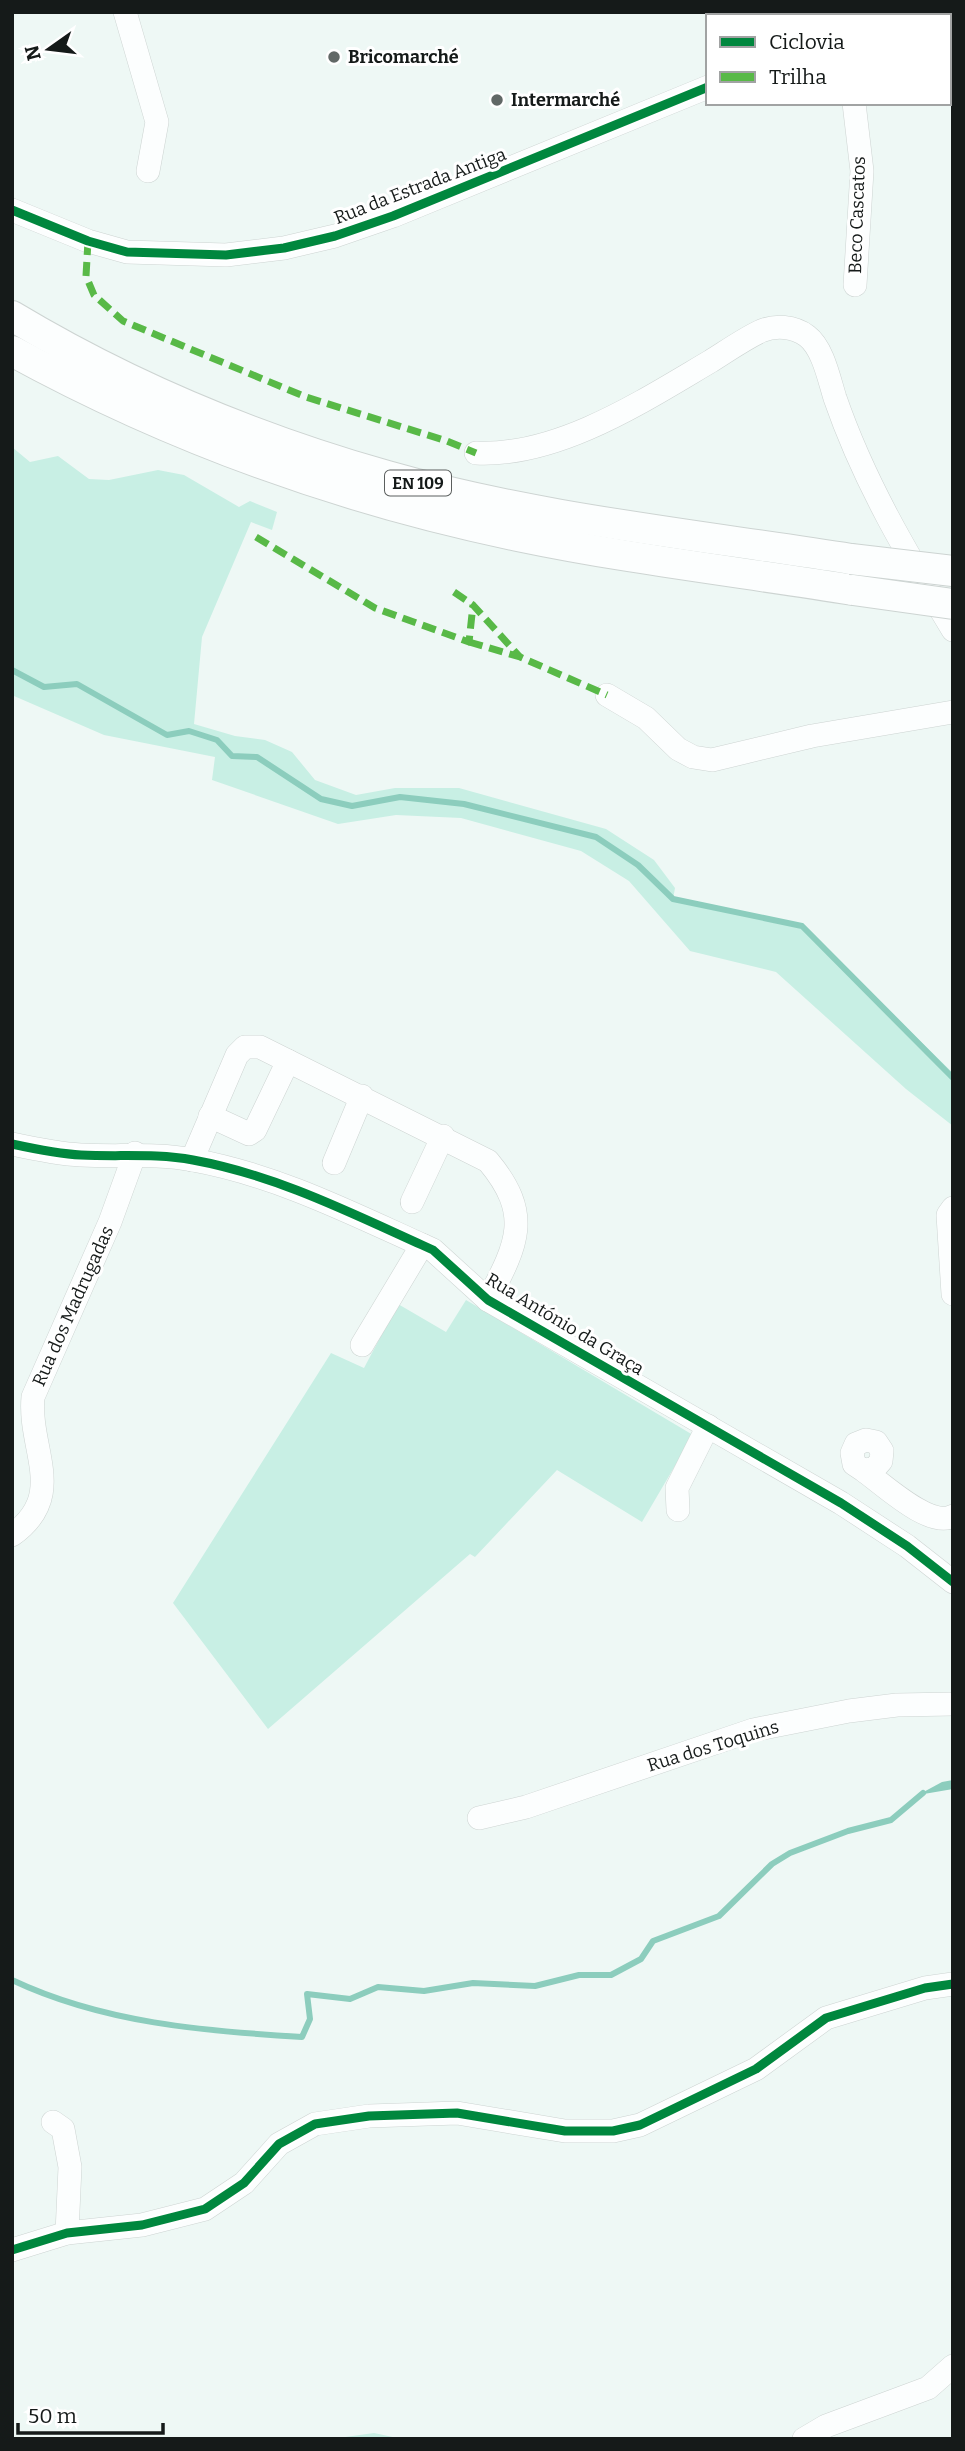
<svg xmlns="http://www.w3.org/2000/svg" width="965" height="2451" font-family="Bitter,serif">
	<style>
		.green { fill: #c8efe4 }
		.water { fill: #8ccdbd }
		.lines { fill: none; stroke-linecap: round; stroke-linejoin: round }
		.stream { stroke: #8ccdbd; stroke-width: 6 }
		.minor-casing { stroke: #cdd4d2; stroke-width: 24 }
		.major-casing { stroke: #cdd4d2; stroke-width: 32 }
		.minor { stroke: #fcfefe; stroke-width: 23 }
		.major { stroke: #fcfefe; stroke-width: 30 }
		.major-bridge-casing { stroke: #cdd4d2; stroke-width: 32; stroke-linecap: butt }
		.major-bridge { stroke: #fcfefe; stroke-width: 30 }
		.quiet { stroke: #58b947; stroke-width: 7; stroke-dasharray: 14 7; stroke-linecap: butt }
		.cycleway-casing { stroke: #fff; stroke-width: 13 }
		.cycleway { stroke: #00873e; stroke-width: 9 }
		.poi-dot { fill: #616866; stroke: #fff; stroke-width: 2.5 }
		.labels { text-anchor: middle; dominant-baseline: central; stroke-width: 6; stroke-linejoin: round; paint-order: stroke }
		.shield { fill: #fff; stroke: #5b5f5e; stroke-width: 2 }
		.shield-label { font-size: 16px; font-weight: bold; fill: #151a19 }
		.poi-label { font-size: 18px; font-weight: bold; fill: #151a19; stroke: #fff; text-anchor: start }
		.street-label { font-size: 18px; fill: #151a19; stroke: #fff }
	</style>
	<rect width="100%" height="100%" fill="#eef8f5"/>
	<!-- green -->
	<g class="green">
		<path d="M12,447L30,462L58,456L89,479L109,480L158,470L184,475L239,507L250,501L277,512L272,530L251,522L202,637L194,724L235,736L265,740L292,752L315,780L356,795L395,788H459L606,829L654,860L675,888L673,899L802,926L953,1073V1126L906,1089L776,972L690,951L629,881L581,851L461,818L396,815L338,824L212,780L215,757L104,735L14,696Z"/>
		<path d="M466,1300L693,1435L642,1522L557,1470L475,1557L470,1554L268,1729L173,1603L331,1353L364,1368L398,1304L446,1332Z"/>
		<path d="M374,2433L402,2439H331Z"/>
	</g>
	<!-- water -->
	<path class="water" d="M953,1780V1789L918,1795L942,1782Z"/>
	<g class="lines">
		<!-- stream -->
		<g class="stream">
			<path d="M12,670L44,687L77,684L167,735L189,731L217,740L232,756L257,757L321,799L352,806L400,797L464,804L596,837L638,865L673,899L802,926L953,1078"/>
			<path d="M12,1980C103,2023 203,2031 302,2037L310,2019L307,1994L350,1999L378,1987L424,1991L473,1983L535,1986L579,1975H611L641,1959L653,1941L719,1916L772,1864L790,1853L848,1831L891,1820L923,1793"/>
		</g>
		<defs>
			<g id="minor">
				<path d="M125,12L157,122L148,171"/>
				<path d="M882,16L890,12"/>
				<path d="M854,103L862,171L855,285"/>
				<path d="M12,210L88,241L127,252L226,255L284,248L335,236L393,216L708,87"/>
				<path d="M476,453C558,457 643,401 711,361C727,351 744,339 761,331C775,325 794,326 807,336C823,348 829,379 835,398C864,482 907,554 953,630"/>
				<path d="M607,695L646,718L678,749L693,757L712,760L812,736L953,712"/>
				<path d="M210,1116L249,1134L255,1130L288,1061"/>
				<path d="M12,1144C35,1149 58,1154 81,1155C119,1157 155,1153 193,1160C275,1175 347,1211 422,1245L433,1250L488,1300L841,1503L907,1546L953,1582"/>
				<path d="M192,1160L237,1055L245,1047H260L488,1161C533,1215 517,1244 488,1300"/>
				<path d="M334,1163L362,1096"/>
				<path d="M412,1202L443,1136"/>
				<path d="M953,1208L948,1215L953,1294"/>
				<path d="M362,1345L422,1245"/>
				<path d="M863,1470L874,1469L881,1461L882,1451L876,1442L866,1440L856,1444L852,1453L854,1464L863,1470C883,1484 930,1529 953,1516"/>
				<path d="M678,1510L677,1488L708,1426"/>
				<path d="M12,1535C68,1495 28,1450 33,1397L110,1222L135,1153"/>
				<path d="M479,1818L526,1807L753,1730L849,1711L897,1705L953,1704"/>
				<path d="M53,2122L63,2129L70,2167L67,2233"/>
				<path d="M12,2250L67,2233L142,2225L205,2209L244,2183L279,2144L315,2124L369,2116L457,2113L565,2131H613L640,2125L756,2069L826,2018L925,1988L953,1984"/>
				<path d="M804,2439L826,2426L928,2388L953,2366"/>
			</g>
			<g id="major">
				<path d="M12,316C127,385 257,439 387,476C534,518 699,535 851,559"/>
				<path d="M12,351C171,438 340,499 518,536C628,559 741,572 853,590"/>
			</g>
		</defs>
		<!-- minor casing -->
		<use href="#minor" class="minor-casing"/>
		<!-- major casing -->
		<use href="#major" class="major-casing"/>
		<!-- minor -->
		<use href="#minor" class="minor"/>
		<!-- major -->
		<use href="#major" class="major"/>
		<defs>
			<g id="major-bridge">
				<path d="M851,559L953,571"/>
				<path d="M853,590L953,604"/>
			</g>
		</defs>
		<!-- major-bridge casing -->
		<use href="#major-bridge" class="major-bridge-casing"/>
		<!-- major-bridge -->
		<use href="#major-bridge" class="major-bridge"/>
		<!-- quiet -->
		<g class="quiet">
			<path d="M88,241L86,276L94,295L123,321L306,397L447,441L476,453"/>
			<path d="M256,537L375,608L469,642L473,605"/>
			<path d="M454,592L473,605L520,657"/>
			<path d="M469,642L520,657L607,695"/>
		</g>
		<defs>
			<g id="cycleway">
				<path d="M12,210L88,241L127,252L226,255L284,248L335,236L393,216L708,87"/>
				<path d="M12,1144C35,1149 58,1154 81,1155C119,1157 155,1153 193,1160C275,1175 347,1211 422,1245L433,1250L488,1300L841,1503L907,1546L953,1582"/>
				<path d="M12,2250L67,2233L142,2225L205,2209L244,2183L279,2144L315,2124L369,2116L457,2113L565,2131H613L640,2125L756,2069L826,2018L925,1988L953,1984"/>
			</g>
		</defs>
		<!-- cycleway casing -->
		<use href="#cycleway" class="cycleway-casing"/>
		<!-- cycleway -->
		<use href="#cycleway" class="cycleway"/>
	</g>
	<!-- markers -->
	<g class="poi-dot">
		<circle cx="334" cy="57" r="7"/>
		<circle cx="497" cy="100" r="7"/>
	</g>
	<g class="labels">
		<!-- shield labels -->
		<rect class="shield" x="385" y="470.5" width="66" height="25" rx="5"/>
		<g class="shield-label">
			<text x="418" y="483">EN 109</text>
		</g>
		<!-- poi labels -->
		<g class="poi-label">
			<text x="348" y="57">Bricomarché</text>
			<text x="511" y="100">Intermarché</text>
		</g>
		<!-- street labels -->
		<g class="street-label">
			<text transform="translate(420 186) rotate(-21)">Rua da Estrada Antiga</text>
			<text transform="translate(857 215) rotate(-88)">Beco Cascatos</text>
			<text transform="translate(73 1306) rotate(-66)">Rua dos Madrugadas</text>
			<text transform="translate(565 1324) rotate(31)">Rua António da Graça</text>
			<text transform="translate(713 1746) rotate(-17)">Rua dos Toquins</text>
		</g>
	</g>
	<!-- border -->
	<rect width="965" height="2451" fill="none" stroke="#151a19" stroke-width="28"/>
	<!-- legend -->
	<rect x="706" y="14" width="245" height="91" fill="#ffffff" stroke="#a1a3a3" stroke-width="2"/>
	<rect x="720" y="37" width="35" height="10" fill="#00873e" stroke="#a1a3a3" stroke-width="2"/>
	<text x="769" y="49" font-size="21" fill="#151a19">Ciclovia</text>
	<rect x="720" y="72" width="35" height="10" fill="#58b947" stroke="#a1a3a3" stroke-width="2"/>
	<text x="769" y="84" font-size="21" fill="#151a19">Trilha</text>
	<!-- north arrow -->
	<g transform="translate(49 49) rotate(256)" stroke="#ffffff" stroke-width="5" paint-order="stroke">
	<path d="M0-5L12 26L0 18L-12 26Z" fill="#151a19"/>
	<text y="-10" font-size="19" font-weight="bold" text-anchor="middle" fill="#151a19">N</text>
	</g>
	<!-- scale -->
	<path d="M18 2423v10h145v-10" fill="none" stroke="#151a19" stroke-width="3.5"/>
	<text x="28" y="2423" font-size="21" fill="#151a19" stroke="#ffffff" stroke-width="5" paint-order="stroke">50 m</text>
</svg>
